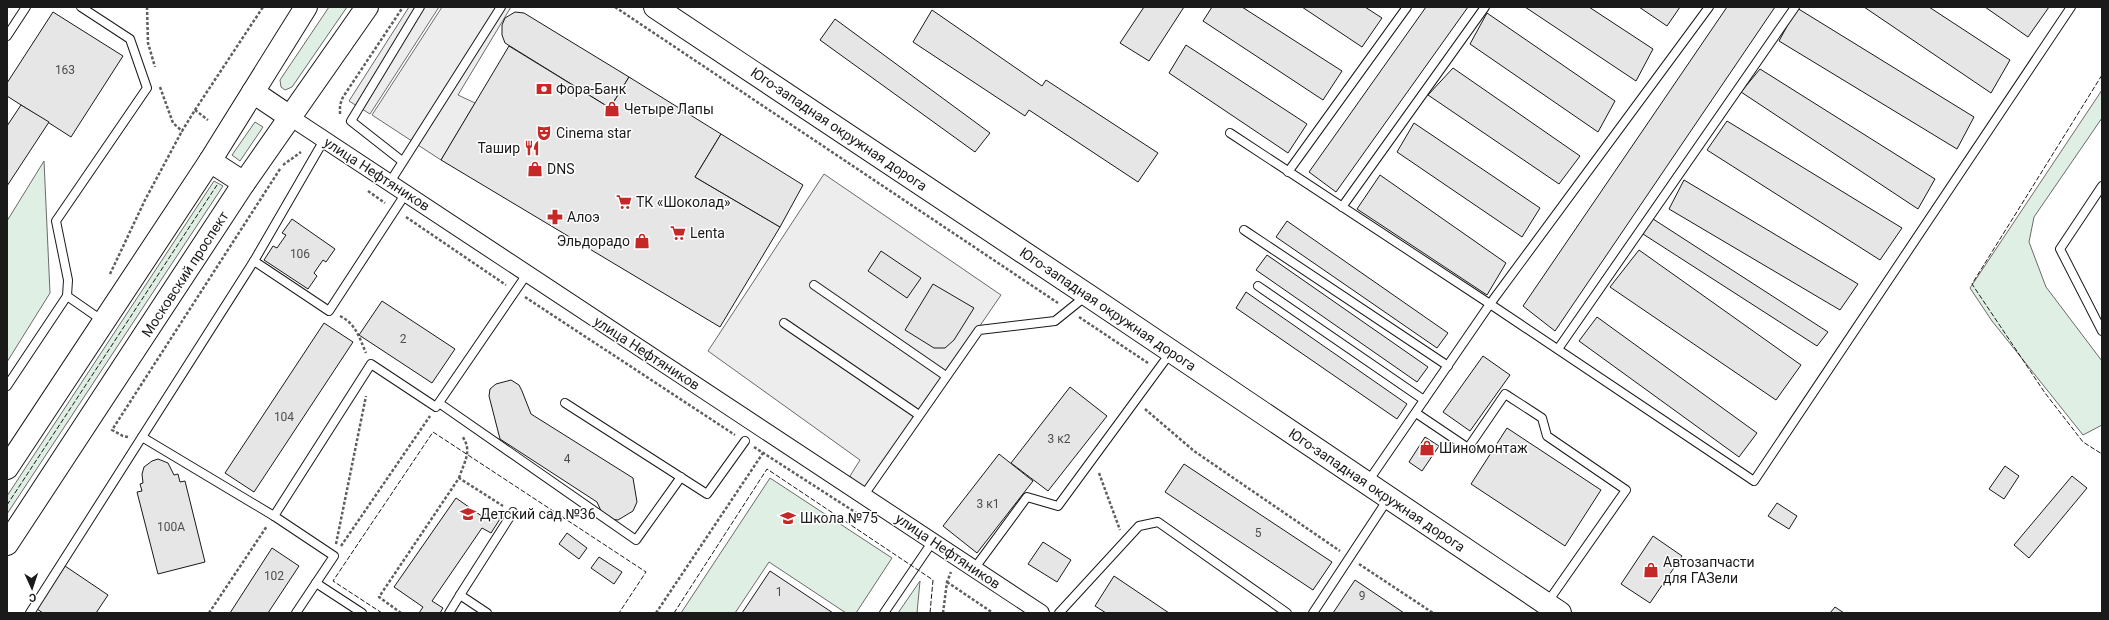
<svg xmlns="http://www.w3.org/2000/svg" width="2109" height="620" font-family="Roboto,sans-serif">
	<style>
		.green { fill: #e0efe3; stroke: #6a6a6a }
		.parking { fill: #ededed; stroke: #6a6a6a }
		.building { fill: #e6e6e6; stroke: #1a1a1a }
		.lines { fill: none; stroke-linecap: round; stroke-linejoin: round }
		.lane-casing { stroke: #1a1a1a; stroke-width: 10 }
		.street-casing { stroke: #1a1a1a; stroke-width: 18 }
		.primary-casing { stroke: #1a1a1a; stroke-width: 24 }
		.highway-casing { stroke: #1a1a1a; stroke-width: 24 }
		.path { stroke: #5f5f5f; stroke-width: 2.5; stroke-dasharray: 3 2; stroke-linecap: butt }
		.lane { stroke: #fff; stroke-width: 8 }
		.street { stroke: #fff; stroke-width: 16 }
		.primary { stroke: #fff; stroke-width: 22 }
		.highway { stroke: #fff; stroke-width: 22 }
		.fence { stroke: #1a1a1a; stroke-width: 1; stroke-dasharray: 5 2; stroke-linecap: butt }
		.labels { text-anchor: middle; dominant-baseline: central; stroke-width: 3; stroke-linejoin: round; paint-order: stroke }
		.number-label { font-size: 12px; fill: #4d4d4d }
		.poi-label { font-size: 14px; fill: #1a1a1a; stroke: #fff; text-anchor: start }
		.street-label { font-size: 14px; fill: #1a1a1a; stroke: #fff }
	</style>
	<rect width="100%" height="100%" fill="#fff"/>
	<!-- green -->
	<g class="green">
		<path d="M329,7H347L292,87L285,90L281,87L280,80Z"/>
		<path d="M2102,90V118L2034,217L2029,242L2046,287L2102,361V425L2083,435L1992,321L1970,288Z"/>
		<path d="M255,122L263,127L240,161L232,155Z"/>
		<path d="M44,161L50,293L7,362V221Z"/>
		<path d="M214,181L223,186L7,514V496Z"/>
		<path d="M770,478L892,558L856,613H846L769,562L735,613H681Z"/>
		<path d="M920,581L917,613H898Z"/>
	</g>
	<!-- parking -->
	<g class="parking">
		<path d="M409,7H439L370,114L349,101Z"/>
		<path d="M442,7H511L458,95L475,103L441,160L372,115Z"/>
		<path d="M824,174L1001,295L864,495L850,476L860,460L708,351Z"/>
	</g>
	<!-- building -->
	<g class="building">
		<path d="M1144,7H1184L1149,61L1120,43Z"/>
		<path d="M1212,7H1242L1342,71L1323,100L1203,21Z"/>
		<path d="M1302,7H1365L1382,18L1362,47Z"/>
		<path d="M1426,7H1468L1336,192L1309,172Z"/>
		<path d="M1525,7H1589L1653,49L1636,81Z"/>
		<path d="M1639,7H1680L1667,26Z"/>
		<path d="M1727,7H1775L1555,331L1523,306Z"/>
		<path d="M1864,7H1929L2010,60L1991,93Z"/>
		<path d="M1985,7H2049L2028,37Z"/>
		<path d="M1797,8L1974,117L1957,149L1779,41Z"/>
		<path d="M932,10L1042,86L1046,80L1158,153L1138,182L1029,110L1025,116L913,42Z"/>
		<path d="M53,12L123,56L71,137L7,96V83Z"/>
		<path d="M515,12L524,13L629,77L610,108L505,43L502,35V25L505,18Z"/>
		<path d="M1487,13L1615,101L1598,132L1470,44Z"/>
		<path d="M835,19L990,133L975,152L820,40Z"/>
		<path d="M1186,45L1307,124L1288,153L1169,73Z"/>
		<path d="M509,46L610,108L629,77L721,134L695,177L780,227L720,327L441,160Z"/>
		<path d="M1453,68L1580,156L1559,184L1428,95Z"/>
		<path d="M1760,69L1935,179L1918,209L1741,92Z"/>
		<path d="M21,105L49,122L7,186V126Z"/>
		<path d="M1727,121L1902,228L1880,260L1707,150Z"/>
		<path d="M1414,123L1540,208L1522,237L1397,152Z"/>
		<path d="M721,134L803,185L780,227L695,177Z"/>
		<path d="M1380,175L1506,263L1487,295L1357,209Z"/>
		<path d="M1684,180L1858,284L1840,310L1669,209Z"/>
		<path d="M1650,217L1828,332L1817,346L1643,234Z"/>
		<path d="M292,219L335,249L326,262L323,260L314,273L317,276L308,289L264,260L273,246L277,248L286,235L282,233Z"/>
		<path d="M1287,221L1448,333L1437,348L1276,237Z"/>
		<path d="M1639,250L1801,365L1776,400L1610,287Z"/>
		<path d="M881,251L921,278L907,298L868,271Z"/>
		<path d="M1267,255L1428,367L1417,382L1256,270Z"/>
		<path d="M933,284L974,308L954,340L945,348H934L905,330Z"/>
		<path d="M1246,292L1407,404L1397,419L1236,308Z"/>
		<path d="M382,301L455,349L432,383L359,335Z"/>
		<path d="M1597,317L1757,433L1739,457L1579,341Z"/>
		<path d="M324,323L353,342L254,492L225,473Z"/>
		<path d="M1483,356L1510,375L1470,431L1443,412Z"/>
		<path d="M511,380L519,385L522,391L531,414L633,478L637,502L633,511L618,520L608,519L602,513L597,502L500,439L489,396L490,389L496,384Z"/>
		<path d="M1070,387L1107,416L1048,491L1011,463Z"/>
		<path d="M1507,428L1601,490L1565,546L1471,484Z"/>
		<path d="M1425,437L1439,446L1422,471L1409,462Z"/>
		<path d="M999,454L1033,481L977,553L943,526Z"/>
		<path d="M158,459L168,463L174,475L178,474L180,482L185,481L205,562L158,574L137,492L142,491L140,484L143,483L142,474L144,467L152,461Z"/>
		<path d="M1184,464L1332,562L1313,590L1165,492Z"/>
		<path d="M2005,466L2019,476L2004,499L1989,489Z"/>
		<path d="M2072,476L2087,488L2029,558L2014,545Z"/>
		<path d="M456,498L483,517L488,511L500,519L491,533L482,528L432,601L443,608L440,613H419L423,607L394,587Z"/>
		<path d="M1777,503L1797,516L1789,529L1768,516Z"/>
		<path d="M567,533L587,548L579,559L559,544Z"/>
		<path d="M1653,536L1682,556L1650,603L1621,584Z"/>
		<path d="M1043,542L1071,560L1057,582L1028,564Z"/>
		<path d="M272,548L299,566L268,613H230Z"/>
		<path d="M599,557L622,572L614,584L591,568Z"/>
		<path d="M65,566L108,595L96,613H43L37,609Z"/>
		<path d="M770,571L833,613H742Z"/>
		<path d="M1114,576L1169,613H1106L1095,606Z"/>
		<path d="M1355,580L1404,613H1333Z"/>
		<path d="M1835,607L1844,613H1830Z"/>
	</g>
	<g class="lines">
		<defs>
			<g id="lane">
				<path d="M1709,7L1490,304L1754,481L2071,7"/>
				<path d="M7,36L26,7"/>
				<path d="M1230,133L1490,304L1367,483"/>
				<path d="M402,161L351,121L420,7"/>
				<path d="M1288,172L1407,7"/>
				<path d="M390,182L501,7"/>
				<path d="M2102,186L2060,249L2102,331"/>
				<path d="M1342,207L1485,7"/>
				<path d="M1244,230L1448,366"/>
				<path d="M254,261L329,311L406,193"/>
				<path d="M814,285L946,376"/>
				<path d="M1258,286L1424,400"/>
				<path d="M67,296L68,280L56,221L147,88L130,39L81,7"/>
				<path d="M784,323L919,415"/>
				<path d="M1558,349L1795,7"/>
				<path d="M7,386L67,296L103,321"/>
				<path d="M439,403L636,540L681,477"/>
				<path d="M565,403L707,494L745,441"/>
				<path d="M1416,413L1468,448L1505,394L1542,418L1547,436L1626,490L1547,603"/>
				<path d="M142,437L274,516"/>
				<path d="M864,495L979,330L1055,321L1086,296"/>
				<path d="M974,569L1027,497L1058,506L1171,352"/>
				<path d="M316,583L362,613"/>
				<path d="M460,595L513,512"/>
				<path d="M30,613L254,261L324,140"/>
				<path d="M296,613L334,556L274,516L371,364L436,407L527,274"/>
				<path d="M449,613L460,595L487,613"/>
				<path d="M884,613L933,541"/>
				<path d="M1059,613L1139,526L1158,522L1287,613"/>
				<path d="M1313,613L1388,499"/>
			</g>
			<path id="street" d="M290,117L1041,613"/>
			<g id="primary">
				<path d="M253,92L290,117"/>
				<path d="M210,161L244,183"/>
				<path d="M7,468L210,161L306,7"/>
				<path d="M7,544L244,183L367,7"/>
			</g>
			<path id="highway" d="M655,7L1098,302L1560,613"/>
		</defs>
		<!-- lane casing -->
		<use href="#lane" class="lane-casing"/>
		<!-- street casing -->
		<use href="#street" class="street-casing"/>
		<!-- primary casing -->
		<use href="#primary" class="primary-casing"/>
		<!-- highway casing -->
		<use href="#highway" class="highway-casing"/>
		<!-- path -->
		<g class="path">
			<path d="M147,7L148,43L155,67"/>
			<path d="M615,7L1058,303"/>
			<path d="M160,87L173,123L182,131L195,110L208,120"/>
			<path d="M195,110L263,7"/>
			<path d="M340,114V105L343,97L403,7"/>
			<path d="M283,165L301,152"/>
			<path d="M368,191L385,203"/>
			<path d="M406,217L506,285"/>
			<path d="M110,274L145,200L182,131"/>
			<path d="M525,297L735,435"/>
			<path d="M340,316C356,324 359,337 366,353"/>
			<path d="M1079,317L1148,363"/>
			<path d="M1145,409L1194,451L1340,551"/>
			<path d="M128,437L123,436L112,430L280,169"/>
			<path d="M754,447L858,514"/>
			<path d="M1099,473L1120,530"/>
			<path d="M459,478C464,462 473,451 462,436"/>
			<path d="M336,544L366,396"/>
			<path d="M341,546L430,416"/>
			<path d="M1359,564L1433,613"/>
			<path d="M947,582L993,613"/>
			<path d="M209,613L267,526"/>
			<path d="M401,613L379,597L459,478L503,506"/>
			<path d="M656,613L763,453"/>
			<path d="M943,613L947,582L951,572"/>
		</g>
		<!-- lane -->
		<use href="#lane" class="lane"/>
		<!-- street -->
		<use href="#street" class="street"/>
		<!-- primary -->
		<use href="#primary" class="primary"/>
		<!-- highway -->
		<use href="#highway" class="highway"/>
		<!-- fence -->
		<g class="fence">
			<path d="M2102,75L1972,284L2045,393L2083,442L2102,454"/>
			<path d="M7,505L217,185"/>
			<path d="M382,613L333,581L433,432L646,572L619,613"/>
			<path d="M674,613L767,469L933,580L930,613"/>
		</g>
	</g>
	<!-- icons -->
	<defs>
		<symbol id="bank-bare" viewBox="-9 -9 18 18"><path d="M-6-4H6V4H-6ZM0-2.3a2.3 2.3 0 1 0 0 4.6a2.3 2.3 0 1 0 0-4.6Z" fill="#c62828" stroke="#fff" stroke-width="2.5" paint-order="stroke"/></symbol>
		<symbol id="shop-bare" viewBox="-9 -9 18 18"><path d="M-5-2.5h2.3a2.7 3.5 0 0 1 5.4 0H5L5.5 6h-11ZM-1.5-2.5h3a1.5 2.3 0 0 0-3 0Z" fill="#c62828" stroke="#fff" stroke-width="2.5" paint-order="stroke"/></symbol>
		<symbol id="theatre-bare" viewBox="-9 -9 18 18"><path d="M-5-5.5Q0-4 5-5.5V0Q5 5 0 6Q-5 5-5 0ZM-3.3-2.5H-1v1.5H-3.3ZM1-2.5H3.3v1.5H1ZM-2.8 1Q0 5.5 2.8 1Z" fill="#c62828" stroke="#fff" stroke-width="2.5" paint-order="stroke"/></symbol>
		<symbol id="restaurant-bare" viewBox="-9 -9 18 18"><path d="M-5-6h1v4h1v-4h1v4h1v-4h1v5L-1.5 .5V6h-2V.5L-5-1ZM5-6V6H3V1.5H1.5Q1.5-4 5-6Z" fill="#c62828" stroke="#fff" stroke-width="2.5" paint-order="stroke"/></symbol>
		<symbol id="supermarket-bare" viewBox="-9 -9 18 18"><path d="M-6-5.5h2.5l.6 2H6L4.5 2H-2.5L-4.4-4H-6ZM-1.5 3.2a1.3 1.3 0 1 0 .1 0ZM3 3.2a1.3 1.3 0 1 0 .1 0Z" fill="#c62828" stroke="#fff" stroke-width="2.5" paint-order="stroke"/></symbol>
		<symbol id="pharmacy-bare" viewBox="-9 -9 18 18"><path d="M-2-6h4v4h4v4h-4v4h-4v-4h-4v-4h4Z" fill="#c62828" stroke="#fff" stroke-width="2.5" paint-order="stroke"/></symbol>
		<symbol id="school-bare" viewBox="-9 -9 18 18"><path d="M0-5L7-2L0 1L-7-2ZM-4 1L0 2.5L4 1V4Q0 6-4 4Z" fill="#c62828" stroke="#fff" stroke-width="2.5" paint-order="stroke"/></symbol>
	</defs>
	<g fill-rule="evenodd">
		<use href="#bank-bare" x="533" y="78" width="22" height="22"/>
		<use href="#shop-bare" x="601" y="98" width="22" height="22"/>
		<use href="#theatre-bare" x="533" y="122" width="22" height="22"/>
		<use href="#restaurant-bare" x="521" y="137" width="22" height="22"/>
		<use href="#shop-bare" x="524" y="158" width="22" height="22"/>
		<use href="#supermarket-bare" x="613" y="191" width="22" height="22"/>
		<use href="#pharmacy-bare" x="544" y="206" width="22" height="22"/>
		<use href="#supermarket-bare" x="667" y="222" width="22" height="22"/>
		<use href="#shop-bare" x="631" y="230" width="22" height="22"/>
		<use href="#shop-bare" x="1416" y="437" width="22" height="22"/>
		<use href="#school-bare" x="457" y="503" width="22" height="22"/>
		<use href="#school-bare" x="777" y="507" width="22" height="22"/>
		<use href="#shop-bare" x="1640" y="559" width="22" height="22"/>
	</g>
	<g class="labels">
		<!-- number labels -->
		<g class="number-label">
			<text x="65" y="70">163</text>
			<text x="300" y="254">106</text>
			<text x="403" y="339">2</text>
			<text x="284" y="417">104</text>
			<text x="1059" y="439">3 к2</text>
			<text x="567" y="459">4</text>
			<text x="988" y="504">3 к1</text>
			<text x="171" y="527">100А</text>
			<text x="1258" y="533">5</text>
			<text x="274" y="576">102</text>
			<text x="779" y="592">1</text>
			<text x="1362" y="596">9</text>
		</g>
		<!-- poi labels -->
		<g class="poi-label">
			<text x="556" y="89">Фора-Банк</text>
			<text x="624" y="109">Четыре Лапы</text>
			<text x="556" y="133">Cinema star</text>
			<text x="520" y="148" text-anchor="end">Ташир</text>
			<text x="547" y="169">DNS</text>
			<text x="636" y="202">ТК «Шоколад»</text>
			<text x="567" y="217">Алоэ</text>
			<text x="690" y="233">Lenta</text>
			<text x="630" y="241" text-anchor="end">Эльдорадо</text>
			<text x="1439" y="448">Шиномонтаж</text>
			<text x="480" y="514">Детский сад №36</text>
			<text x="800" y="518">Школа №75</text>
			<text x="1663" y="562">Автозапчасти<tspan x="1663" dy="16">для ГАЗели</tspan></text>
		</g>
		<!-- street labels -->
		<g class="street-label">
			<text transform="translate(839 129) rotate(34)">Юго-западная окружная дорога</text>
			<text transform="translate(377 174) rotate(33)">улица Нефтяников</text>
			<text transform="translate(185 274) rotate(-57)">Московский проспект</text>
			<text transform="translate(1108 309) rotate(34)">Юго-западная окружная дорога</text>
			<text transform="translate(647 353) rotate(33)">улица Нефтяников</text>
			<text transform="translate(1377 490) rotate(34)">Юго-западная окружная дорога</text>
			<text transform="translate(948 551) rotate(34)">улица Нефтяников</text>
		</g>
	</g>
	<!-- border -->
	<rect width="2109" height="620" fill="none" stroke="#1a1a1a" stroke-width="16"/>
	<!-- north arrow -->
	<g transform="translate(32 588) rotate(177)" stroke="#ffffff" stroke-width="3" paint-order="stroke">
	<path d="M0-3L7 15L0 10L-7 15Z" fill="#1a1a1a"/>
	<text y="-6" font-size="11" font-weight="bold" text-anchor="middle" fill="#1a1a1a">С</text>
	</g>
</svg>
